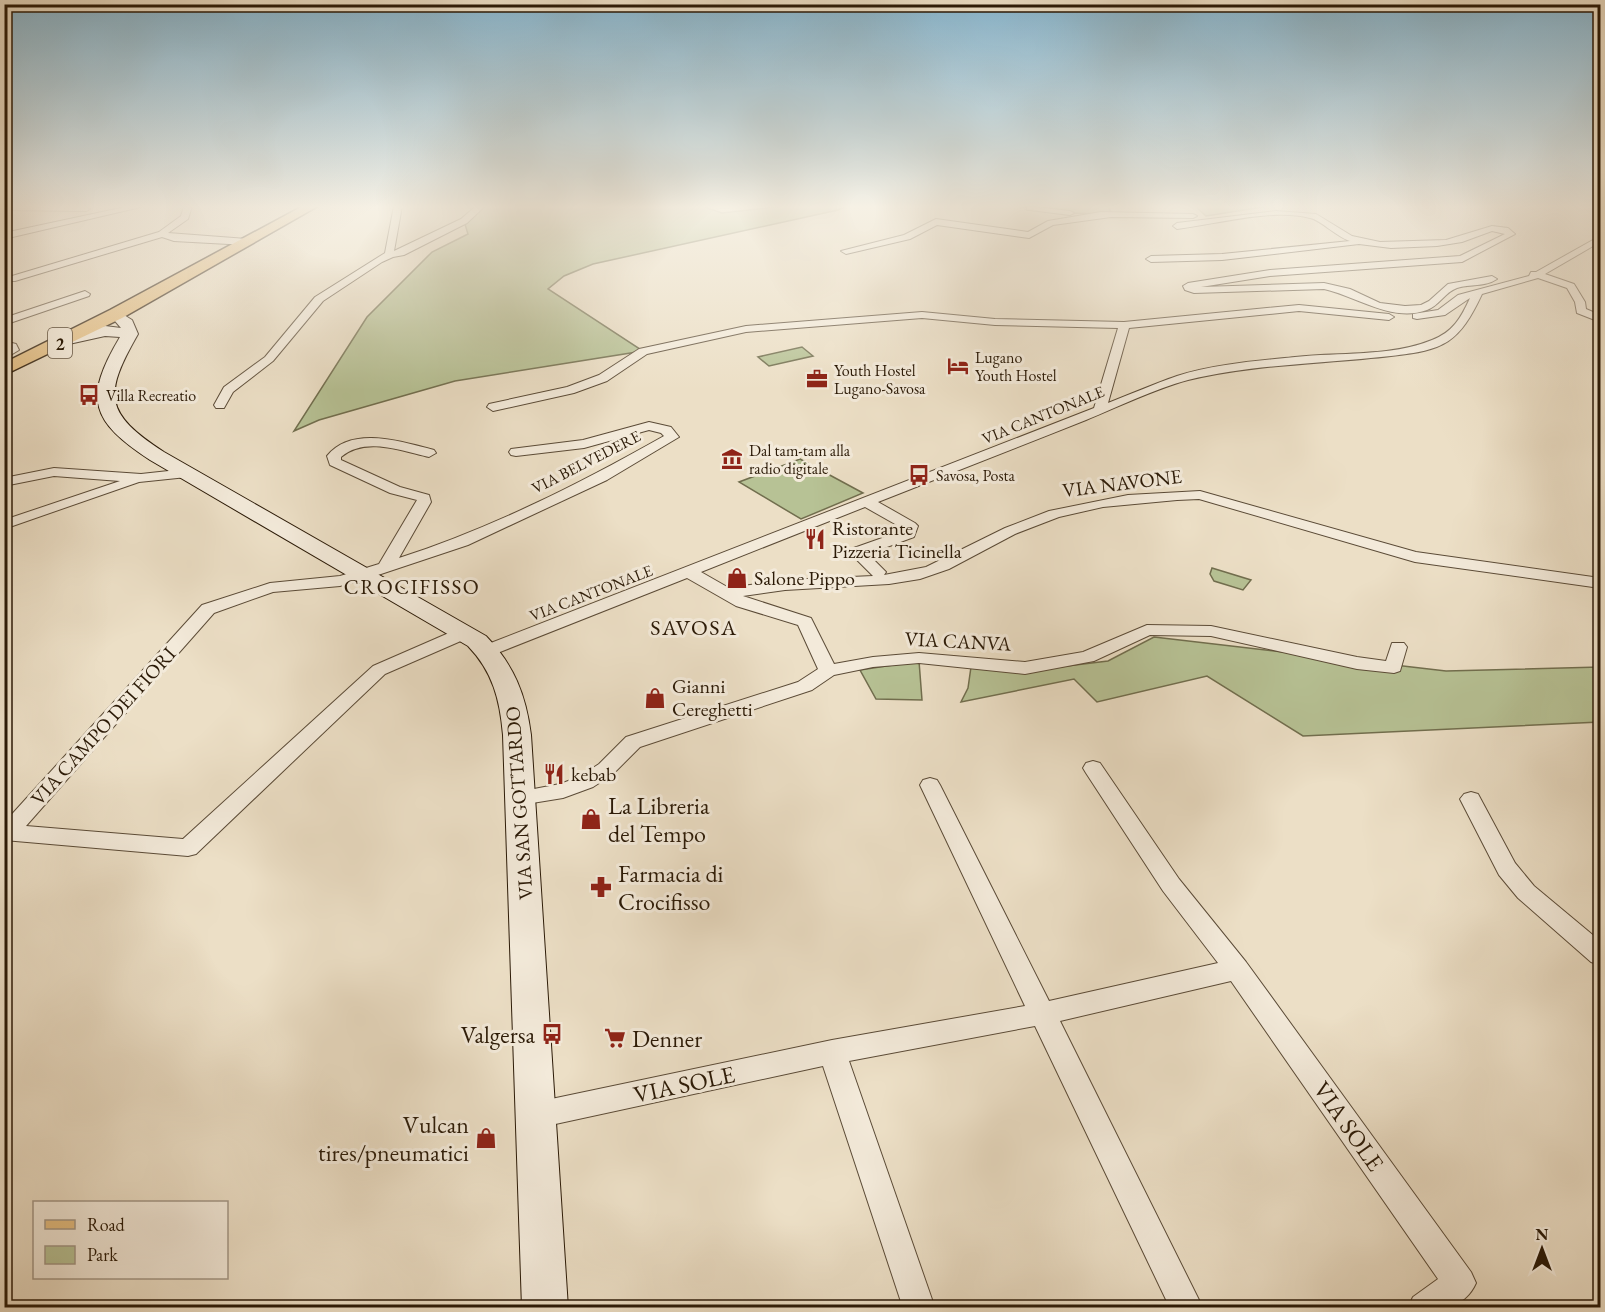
<svg xmlns="http://www.w3.org/2000/svg" width="1605" height="1312" font-family="'EB Garamond',serif">
	<style>
		.green { fill: #b7c295; stroke: #716e4e; stroke-width: 1.5 }
		.lines { fill: none; stroke-linecap: round; stroke-linejoin: round }
		.street-casing { stroke: #5b4b37; stroke-width: 2 }
		.secondary-casing { stroke: #2b1a07; stroke-width: 2 }
		.primary-casing { stroke: #2b1a07; stroke-width: 3 }
		.street { fill: #f3eada; fill-rule: evenodd }
		.secondary { fill: #f3eada; fill-rule: evenodd }
		.primary { fill: #e6c083; fill-rule: evenodd }
		.labels { text-anchor: middle; dominant-baseline: central; stroke-width: 6; stroke-linejoin: round; paint-order: stroke }
		.far-poi-label { font-size: 16px; fill: #2b1a07; stroke: #f3eada; text-anchor: start }
		.far-street-label { font-size: 16px; fill: #2b1a07; stroke: #f3eada }
		.shield { fill: #f3eada; stroke: #675846; stroke-width: 1.5 }
		.shield-label { font-size: 18px; font-weight: bold; fill: #2b1a07 }
		.street-label { font-size: 20px; fill: #2b1a07; stroke: #f3eada }
		.poi-label { font-size: 20px; fill: #2b1a07; stroke: #f3eada; text-anchor: start }
		.neighbourhood-label { font-size: 21px; letter-spacing: 1.5px; fill: #2b1a07; stroke: #f3eada }
		.quarter-label { font-size: 22px; letter-spacing: 1.5px; fill: #2b1a07; stroke: #f3eada }
		.near-poi-label { font-size: 24px; fill: #2b1a07; stroke: #f3eada; text-anchor: start }
		.near-street-label { font-size: 24px; fill: #2b1a07; stroke: #f3eada }
	</style>
	<rect width="100%" height="100%" fill="#ecdfc6"/>
	<filter id="stains"><feTurbulence type="fractalNoise" baseFrequency=".00333" numOctaves="4"/><feColorMatrix values="0 0 0 0 .2 0 0 0 0 .09 0 0 0 0 .02 0 0 0 .5 -.17"/></filter>
	<radialGradient id="worn" r=".72"><stop offset=".6" stop-color="#630" stop-opacity="0"/><stop offset="1" stop-color="#630" stop-opacity=".3"/></radialGradient>
	<!-- green -->
	<g class="green">
		<path d="M481,206H702L722,213L783,206H847L838,210L593,264L564,276L548,289L643,351L455,381L319,420L294,431L367,317L432,252L468,234L464,221Z"/>
		<path d="M1018,206H1108L1112,214L1065,213Z"/>
		<path d="M1195,206H1269L1206,216Z"/>
		<path d="M802,347L813,356L769,366L758,357Z"/>
		<path d="M800,459L863,493L801,519L739,482Z"/>
		<path d="M1212,568L1251,580L1243,590L1214,581L1210,574Z"/>
		<path d="M1154,637L1446,671L1600,667V722L1303,736L1207,676L1097,702L1074,679L961,702L968,688L971,667L1026,671L1108,661Z"/>
		<path d="M919,661L922,700L876,699L860,670Z"/>
	</g>
	<g class="lines">
		<defs>
			<g id="street">
				<path d="M4,206L86,207L90,209L86,211L4,210Z"/>
				<path d="M130,206H145L4,239V233Z"/>
				<path d="M184,206H192L188,219L168,233L247,239L251,242L247,245L174,241L162,237L15,281H4V275L12,276L159,232L181,216Z"/>
				<path d="M394,206H402L394,251L461,219L476,206H485L467,223L404,255L393,257L382,262L323,301L273,361L233,392L224,408H216L214,405L224,387L265,357L315,297L385,253Z"/>
				<path d="M1027,206L1070,211L1074,213L1070,215L1030,210H1027Z"/>
				<path d="M1276,211L1316,214L1352,236L1380,242L1446,240L1492,226L1508,228L1515,234L1462,262L1270,276L1201,287L1324,283L1350,289L1380,303L1405,306L1421,305L1429,301L1448,284L1492,276L1497,279C1486,287 1469,284 1457,288C1445,292 1439,306 1427,310C1392,323 1356,296 1324,289L1194,293L1185,290L1183,286L1188,283L1270,270L1460,256L1505,234L1492,231L1462,242L1437,246L1391,248L1359,244L1222,260L1151,262L1146,259L1151,256L1222,254L1350,241C1335,236 1321,220 1310,218C1272,208 1217,224 1177,229L1173,226L1177,223Z"/>
				<path d="M1101,212L1193,214L1197,216L1193,218L1111,217L1053,225L1029,238L937,225L910,239L846,254L841,251L904,235L936,219L1028,232L1048,221Z"/>
				<path d="M1600,236V242L1545,274L1574,284L1585,302L1586,309L1600,315V322L1577,313L1575,302L1567,288L1538,278L1482,294C1459,343 1445,350 1391,356C1323,364 1254,364 1188,380C1154,389 1118,407 1086,420C1016,448 947,475 878,502L915,523L918,526L914,537L868,554L886,572L884,575L926,567L1005,528L1049,511L1128,495L1200,491L1416,552L1600,578V588L1415,562L1199,499L1177,500L1103,507L1059,517L1015,534L949,569L920,579L889,584L785,590L743,596L811,618L834,664L873,657L919,653L1025,662L1083,652L1147,625L1211,626L1357,657L1386,661L1392,643H1404L1407,647L1400,671L1394,673L1357,669L1211,636L1150,635L1094,661L1025,674L919,663L873,667L834,675L812,690L640,747L613,774L593,787L563,798L520,805L513,803L509,798L513,793L560,784L579,777L599,764L626,737L798,682L818,669L798,625L736,606L687,578L495,654H483L480,650L483,646L1094,408L1118,328L995,325L922,318L746,332L647,354L607,381L574,393L493,411L487,407L489,404L567,387L599,375L639,349L746,326L922,312L995,319L1124,322L1299,305L1389,314L1394,317L1389,320L1299,311L1129,328L1108,403C1131,394 1154,384 1177,376C1214,364 1257,361 1295,357C1339,352 1390,357 1432,340C1453,332 1461,318 1470,298L1445,315L1417,319L1413,318V314L1438,310L1458,295L1529,276L1531,272H1536ZM865,507L902,528V531L851,549L849,552L873,576L785,580L729,588L701,572Z"/>
				<path d="M85,291L90,294L89,296L4,325V318Z"/>
				<path d="M4,341L16,344L19,350L4,359V351L7,349L4,347Z"/>
				<path d="M649,422L671,427L679,437L607,480L468,545L369,578L340,586L273,592L214,613L26,826L183,839L373,666L458,629H470L473,633L470,637L385,674L196,854L188,856L4,840V823L202,605L270,583L340,576L379,564L417,500L390,493L330,465L327,456C352,425 402,442 434,450L436,453L429,457C402,451 365,436 341,457V460L400,487L429,495L431,502L399,558C492,528 579,484 664,436L661,433L649,430L584,448L516,456L511,455L509,452L511,449L583,440Z"/>
				<path d="M54,468L141,474L187,469L194,473L187,477L139,482L4,529V520L120,481L54,476L4,486V478Z"/>
				<path d="M1093,761L1100,763L1179,879L1246,962L1471,1272L1476,1283C1463,1312 1436,1308 1408,1308L1413,1297L1438,1279L1231,981L1060,1021L1203,1308H1170L1035,1026L849,1061L935,1308H903L823,1066L537,1128L527,1124L523,1115L527,1106L537,1102L832,1040L1025,1006L920,785L923,780L930,778L937,780L940,785L1049,1001L1218,963L1163,891L1086,773L1083,768L1086,763Z"/>
				<path d="M1471,792L1478,794L1515,863L1534,886L1600,941V965L1591,962L1518,898L1499,875L1460,799L1464,794Z"/>
			</g>
			<path id="secondary" d="M116,310L132,320L138,334C103,395 104,413 164,452L486,636C514,665 526,695 531,735L568,1308H522L503,735C500,700 493,672 468,646L150,460C91,421 83,399 120,337L105,336L69,344L61,339L63,336L105,326L121,328L109,314Z"/>
			<path id="primary" d="M303,206H318L122,318L4,375V363L110,310Z"/>
		</defs>
		<!-- street casing -->
		<use href="#street" class="street-casing"/>
		<!-- secondary casing -->
		<use href="#secondary" class="secondary-casing"/>
		<!-- primary casing -->
		<use href="#primary" class="primary-casing"/>
		<!-- street -->
		<use href="#street" class="street"/>
		<!-- secondary -->
		<use href="#secondary" class="secondary"/>
		<!-- primary -->
		<use href="#primary" class="primary"/>
	</g>
	<!-- sky -->
	<linearGradient id="sky" x2="0" y2="1"><stop stop-color="#88b8d2"/><stop offset="0.53" stop-color="#f6f1e5"/><stop offset="1" stop-color="#f6f1e5" stop-opacity="0"/></linearGradient>
	<rect width="1605" height="390" fill="url(#sky)"/>
	<!-- icons -->
	<defs>
		<symbol id="hotel-bare" viewBox="-9 -9 18 18"><path d="M-6-4.5h1.5V1H6V5H4.5V3h-9V5H-6ZM-4 0a1.8 1.8 0 1 1 3.6 0ZM.5 0V-2.5h3Q6-2.5 6 0Z" fill="#8f2418" stroke="#f3eada" stroke-width="2.5" paint-order="stroke"/></symbol>
		<symbol id="office-bare" viewBox="-9 -9 18 18"><path d="M-6-3h4V-5.5h4V-3h4V5H-6ZM-1-4.5V-3h2v-1.5ZM-6 0V1H6V0Z" fill="#8f2418" stroke="#f3eada" stroke-width="2.5" paint-order="stroke"/></symbol>
		<symbol id="bus-bare" viewBox="-9 -9 18 18"><path d="M-5-6H5V4H4V6H2V4H-2V6H-4V4H-5ZM-3.5-4V0h7V-4ZM-3.5 1.2v1.5H-2V1.2ZM2 1.2v1.5H3.5V1.2Z" fill="#8f2418" stroke="#f3eada" stroke-width="2.5" paint-order="stroke"/></symbol>
		<symbol id="museum-bare" viewBox="-9 -9 18 18"><path d="M0-6L6-3V-2H-6V-3ZM-5-1h2V3h-2ZM-1-1h2V3h-2ZM3-1h2V3H3ZM-6 4H6V6H-6Z" fill="#8f2418" stroke="#f3eada" stroke-width="2.5" paint-order="stroke"/></symbol>
		<symbol id="restaurant-bare" viewBox="-9 -9 18 18"><path d="M-5-6h1v4h1v-4h1v4h1v-4h1v5L-1.5 .5V6h-2V.5L-5-1ZM5-6V6H3V1.5H1.5Q1.5-4 5-6Z" fill="#8f2418" stroke="#f3eada" stroke-width="2.5" paint-order="stroke"/></symbol>
		<symbol id="shop-bare" viewBox="-9 -9 18 18"><path d="M-5-2.5h2.3a2.7 3.5 0 0 1 5.4 0H5L5.5 6h-11ZM-1.5-2.5h3a1.5 2.3 0 0 0-3 0Z" fill="#8f2418" stroke="#f3eada" stroke-width="2.5" paint-order="stroke"/></symbol>
		<symbol id="pharmacy-bare" viewBox="-9 -9 18 18"><path d="M-2-6h4v4h4v4h-4v4h-4v-4h-4v-4h4Z" fill="#8f2418" stroke="#f3eada" stroke-width="2.5" paint-order="stroke"/></symbol>
		<symbol id="supermarket-bare" viewBox="-9 -9 18 18"><path d="M-6-5.5h2.5l.6 2H6L4.5 2H-2.5L-4.4-4H-6ZM-1.5 3.2a1.3 1.3 0 1 0 .1 0ZM3 3.2a1.3 1.3 0 1 0 .1 0Z" fill="#8f2418" stroke="#f3eada" stroke-width="2.5" paint-order="stroke"/></symbol>
	</defs>
	<g fill-rule="evenodd">
		<use href="#hotel-bare" x="943" y="351" width="30" height="30"/>
		<use href="#office-bare" x="802" y="364" width="30" height="30"/>
		<use href="#bus-bare" x="74" y="380" width="30" height="30"/>
		<use href="#museum-bare" x="717" y="444" width="30" height="30"/>
		<use href="#bus-bare" x="904" y="460" width="30" height="30"/>
		<use href="#restaurant-bare" x="800" y="524" width="30" height="30"/>
		<use href="#shop-bare" x="722" y="563" width="30" height="30"/>
		<use href="#shop-bare" x="640" y="683" width="30" height="30"/>
		<use href="#restaurant-bare" x="539" y="759" width="30" height="30"/>
		<use href="#shop-bare" x="576" y="804" width="30" height="30"/>
		<use href="#pharmacy-bare" x="586" y="872" width="30" height="30"/>
		<use href="#bus-bare" x="537" y="1019" width="30" height="30"/>
		<use href="#supermarket-bare" x="600" y="1023" width="30" height="30"/>
		<use href="#shop-bare" x="471" y="1123" width="30" height="30"/>
	</g>
	<g class="labels">
		<!-- far-poi labels -->
		<g class="far-poi-label">
			<text x="975" y="357">Lugano<tspan x="975" dy="18">Youth Hostel</tspan></text>
			<text x="834" y="370">Youth Hostel<tspan x="834" dy="18">Lugano-Savosa</tspan></text>
			<text x="106" y="395">Villa Recreatio</text>
			<text x="749" y="450">Dal tam-tam alla<tspan x="749" dy="18">radio digitale</tspan></text>
			<text x="936" y="475">Savosa, Posta</text>
		</g>
		<!-- far-street labels -->
		<g class="far-street-label">
			<text transform="translate(1043 415) rotate(-22)">VIA CANTONALE</text>
			<text transform="translate(586 462) rotate(-27)">VIA BELVEDERE</text>
			<text transform="translate(591 593) rotate(-21)">VIA CANTONALE</text>
		</g>
		<!-- shield labels -->
		<rect class="shield" x="48" y="328" width="24" height="30" rx="4.5"/>
		<g class="shield-label">
			<text x="60" y="343">2</text>
		</g>
		<!-- street labels -->
		<g class="street-label">
			<text transform="translate(1122 483) rotate(-7)">VIA NAVONE</text>
			<text transform="translate(958 641) rotate(3)">VIA CANVA</text>
			<text transform="translate(103 726) rotate(-48)">VIA CAMPO DEI FIORI</text>
			<text transform="translate(519 803) rotate(-94)">VIA SAN GOTTARDO</text>
		</g>
		<!-- poi labels -->
		<g class="poi-label">
			<text x="832" y="528">Ristorante<tspan x="832" dy="23">Pizzeria Ticinella</tspan></text>
			<text x="754" y="578">Salone Pippo</text>
			<text x="672" y="686">Gianni<tspan x="672" dy="23">Cereghetti</tspan></text>
			<text x="571" y="774">kebab</text>
		</g>
		<!-- neighbourhood labels -->
		<g class="neighbourhood-label">
			<text x="412" y="586">CROCIFISSO</text>
		</g>
		<!-- quarter labels -->
		<g class="quarter-label">
			<text x="694" y="627">SAVOSA</text>
		</g>
		<!-- near-poi labels -->
		<g class="near-poi-label">
			<text x="608" y="805">La Libreria<tspan x="608" dy="28">del Tempo</tspan></text>
			<text x="618" y="873">Farmacia di<tspan x="618" dy="28">Crocifisso</tspan></text>
			<text x="535" y="1034" text-anchor="end">Valgersa</text>
			<text x="632" y="1038">Denner</text>
			<text x="469" y="1124" text-anchor="end">Vulcan<tspan x="469" dy="28">tires/pneumatici</tspan></text>
		</g>
		<!-- near-street labels -->
		<g class="near-street-label">
			<text transform="translate(684 1084) rotate(-12)">VIA SOLE</text>
			<text transform="translate(1349 1126) rotate(55)">VIA SOLE</text>
		</g>
	</g>
	<!-- margin -->
	<rect width="1605" height="1312" fill="none" stroke="#ecdfc6" stroke-width="24"/>
	<rect x="6" y="6" width="1593" height="1300" fill="none" stroke="#2b1a07" stroke-width="3"/>
	<rect x="12" y="12" width="1581" height="1288" fill="none" stroke="#2b1a07" stroke-width="1.5"/>
	<!-- legend -->
	<rect x="33" y="1201" width="195" height="78" fill="#f3eada" stroke="#a39786" stroke-width="1.5"/>
	<rect x="45" y="1220" width="30" height="9" fill="#e6c083" stroke="#a39786" stroke-width="1.5"/>
	<text x="87" y="1231" font-size="18" fill="#2b1a07">Road</text>
	<rect x="45" y="1246" width="30" height="18" fill="#b7c295" stroke="#a39786" stroke-width="1.5"/>
	<text x="87" y="1261" font-size="18" fill="#2b1a07">Park</text>
	<!-- north arrow -->
	<g transform="translate(1542 1249)" stroke="#f3eada" stroke-width="4.5" paint-order="stroke">
	<path d="M0-4.5L10 22L0 15L-10 22Z" fill="#2b1a07"/>
	<text y="-9" font-size="16" font-weight="bold" text-anchor="middle" fill="#2b1a07">N</text>
	</g>
	<rect width="100%" height="100%" filter="url(#stains)"/>
	<rect width="100%" height="100%" fill="url(#worn)"/>
</svg>
